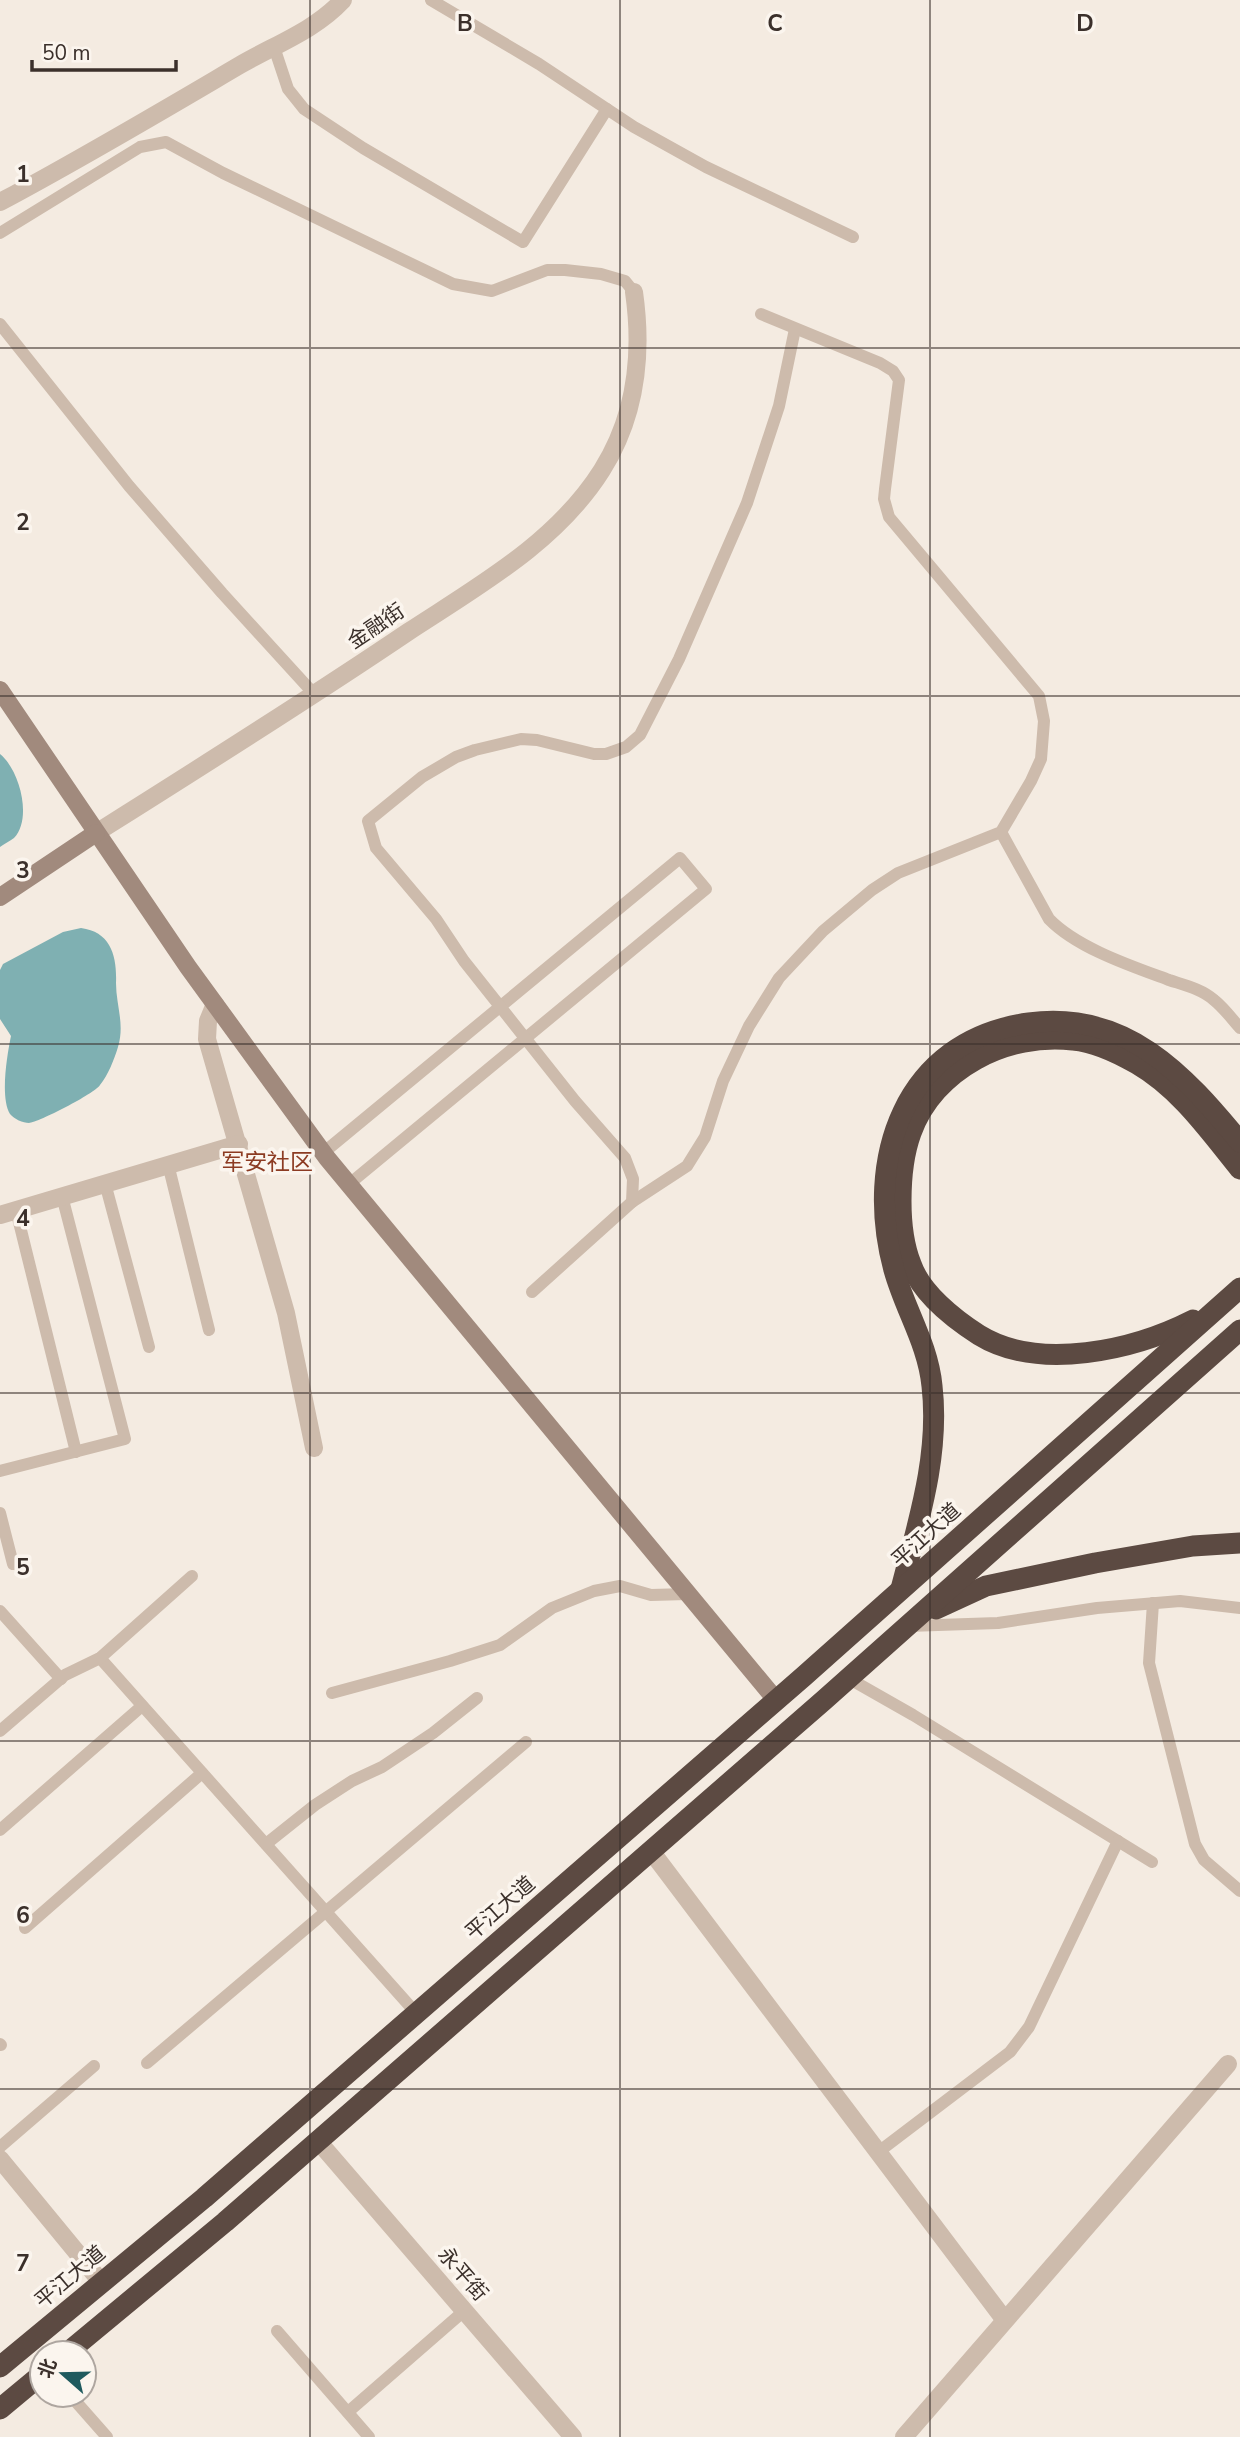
<svg xmlns="http://www.w3.org/2000/svg" width="1240" height="2437" font-family="'Nunito Sans','Noto Sans SC',sans-serif">
	<style>
		.water { fill: #7fb0b2 }
		.lines { fill: none; stroke-linecap: round; stroke-linejoin: round }
		.lane { stroke: #cdbbac; stroke-width: 12 }
		.street { stroke: #cdbbac; stroke-width: 18 }
		.secondary { stroke: #a18a7d; stroke-width: 18 }
		.highway { stroke: #5c4a42; stroke-width: 21 }
		.grid { fill: none; stroke: #3b302b; stroke-width: 2; stroke-opacity: 0.55 }
		.labels { text-anchor: middle; dominant-baseline: central; stroke-width: 7; stroke-linejoin: round; paint-order: stroke }
		.street-label { font-size: 21px; fill: #3b302b; stroke: #fbf5ee }
		.neighbourhood-label { font-size: 23px; fill: #8c3b22; stroke: #fbf5ee }
		.grid-label { font-size: 23px; text-anchor: middle; font-weight: bold; fill: #3b302b; stroke: #fbf5ee; stroke-width: 7; stroke-linejoin: round; paint-order: stroke }
	</style>
	<rect width="100%" height="100%" fill="#f4ebe1"/>
	<!-- water -->
	<g class="water">
		<path d="M0,754C19,769 33,818 14,838C10,841 4,844 0,847Z"/>
		<path d="M81,928C111,932 117,956 116,983C116,1005 125,1024 118,1047C114,1060 108,1075 100,1085C94,1094 39,1122 29,1123C23,1123 14,1119 10,1114C0,1098 7,1055 11,1036L0,1019V970L3,964L63,932Z"/>
	</g>
	<g class="lines">
		<!-- lane -->
		<g class="lane">
			<path d="M431,0L539,64L634,127L706,167L853,237"/>
			<path d="M274,47L288,89L304,109L363,148L523,242L607,109"/>
			<path d="M0,233L140,147L166,142L223,173L453,284L492,291L547,270H565L601,274L625,281L634,292"/>
			<path d="M0,324L129,486L222,593L315,695"/>
			<path d="M1001,832L1049,919C1077,948 1131,966 1169,980C1184,985 1202,989 1214,1000C1224,1008 1232,1019 1240,1028"/>
			<path d="M323,1153L680,858L706,889L348,1185"/>
			<path d="M168,1164L209,1330"/>
			<path d="M105,1183L149,1347"/>
			<path d="M632,1202L687,1166L705,1137L723,1081L749,1026L779,978L823,931L872,890L898,873L1001,832L1031,781L1041,759L1044,721L1039,696L889,517L884,499L885,489L899,380L893,371L880,363L761,314"/>
			<path d="M16,1210L76,1452"/>
			<path d="M532,1292L632,1202L633,1179L625,1158L575,1101L464,961L436,919L376,848L368,821L422,777L456,757L475,750L521,739L537,740L594,754H606L626,747L640,735L679,659L747,503L779,406L795,329"/>
			<path d="M0,1471L125,1439L62,1196"/>
			<path d="M0,1513L13,1564"/>
			<path d="M1153,1603L1149,1663L1195,1844L1204,1860L1240,1891"/>
			<path d="M0,1611L61,1679"/>
			<path d="M908,1626L998,1623L1097,1608L1180,1601L1240,1608"/>
			<path d="M100,1658L416,2013"/>
			<path d="M848,1678L913,1715L1152,1862"/>
			<path d="M332,1693L450,1661L500,1645L552,1608L594,1591L620,1586L651,1595L687,1594"/>
			<path d="M0,1731L65,1675L100,1658L192,1576"/>
			<path d="M0,1830L142,1706"/>
			<path d="M266,1844L315,1805L352,1781L382,1767L433,1733L477,1698"/>
			<path d="M25,1928L202,1773"/>
			<path d="M0,2044L1,2045"/>
			<path d="M147,2063L526,1742"/>
			<path d="M0,2147L94,2066"/>
			<path d="M877,2153L1010,2052L1029,2027L1118,1841"/>
			<path d="M277,2331L369,2437"/>
			<path d="M70,2395L107,2437"/>
			<path d="M348,2412L464,2311"/>
		</g>
		<!-- street -->
		<g class="street">
			<path d="M0,202C81,159 160,112 240,65C276,44 314,31 343,0"/>
			<path d="M96,833C201,767 306,701 408,632C478,586 556,543 602,470C636,416 643,355 634,292"/>
			<path d="M215,1004L208,1021L207,1039L286,1313L314,1448"/>
			<path d="M0,1215L239,1144"/>
			<path d="M651,1851L1004,2319"/>
			<path d="M318,2141L573,2437"/>
			<path d="M0,2159L102,2283"/>
			<path d="M904,2437L1228,2064"/>
		</g>
		<!-- secondary -->
		<g class="secondary">
			<path d="M0,690L188,967L327,1158L776,1700"/>
			<path d="M0,897L96,833"/>
		</g>
		<!-- highway -->
		<g class="highway">
			<path d="M1193,1320C1134,1350 1039,1372 979,1335C954,1319 921,1293 911,1264C903,1244 901,1222 901,1201C901,1178 903,1155 911,1133C934,1069 1007,1032 1073,1040C1095,1042 1118,1053 1137,1064C1180,1089 1209,1131 1240,1169"/>
			<path d="M901,1589C918,1523 940,1455 932,1386C928,1344 905,1310 894,1270C864,1160 903,1040 1029,1023C1126,1010 1184,1074 1240,1142"/>
			<path d="M936,1609L986,1586L1095,1563L1193,1546L1240,1543"/>
			<path d="M67,2353L225,2222L823,1701L1240,1330"/>
			<path d="M0,2367L204,2198L803,1677L1240,1288"/>
			<path d="M0,2409L42,2374"/>
		</g>
	</g>
	<!-- grid -->
	<path class="grid" d="M310,0V2437M620,0V2437M930,0V2437M0,348H1240M0,696H1240M0,1044H1240M0,1393H1240M0,1741H1240M0,2089H1240"/>
	<g class="labels">
		<!-- street labels -->
		<g class="street-label">
			<text transform="translate(376 626) rotate(-34)">金融街</text>
			<text transform="translate(926 1535) rotate(-42)">平江大道</text>
			<text transform="translate(500 1908) rotate(-41)">平江大道</text>
			<text transform="translate(463 2274) rotate(49)">永平街</text>
			<text transform="translate(70 2277) rotate(-40)">平江大道</text>
		</g>
		<!-- neighbourhood labels -->
		<g class="neighbourhood-label">
			<text x="267" y="1162">军安社区</text>
		</g>
	</g>
	<g class="grid-label">
		<text x="465" y="31">B</text>
		<text x="775" y="31">C</text>
		<text x="1085" y="31">D</text>
		<text x="23" y="182">1</text>
		<text x="23" y="530">2</text>
		<text x="23" y="878">3</text>
		<text x="23" y="1226">4</text>
		<text x="23" y="1575">5</text>
		<text x="23" y="1923">6</text>
		<text x="23" y="2271">7</text>
	</g>
	<!-- north arrow -->
	<g transform="translate(63 2374) rotate(290)"><circle r="33" fill="#fbf5ee" stroke="#aea6a0" stroke-width="2"/>
	<path d="M0-5L12 26L0 18L-12 26Z" fill="#1f5a5e"/>
	<text y="-10" font-size="19" font-weight="bold" text-anchor="middle" fill="#3b302b">北</text>
	</g>
	<!-- scale -->
	<path d="M32 60v10h144v-10" fill="none" stroke="#3b302b" stroke-width="3.5"/>
	<text x="42" y="60" font-size="21" fill="#3b302b" stroke="#fbf5ee" stroke-width="5" paint-order="stroke">50 m</text>
</svg>
